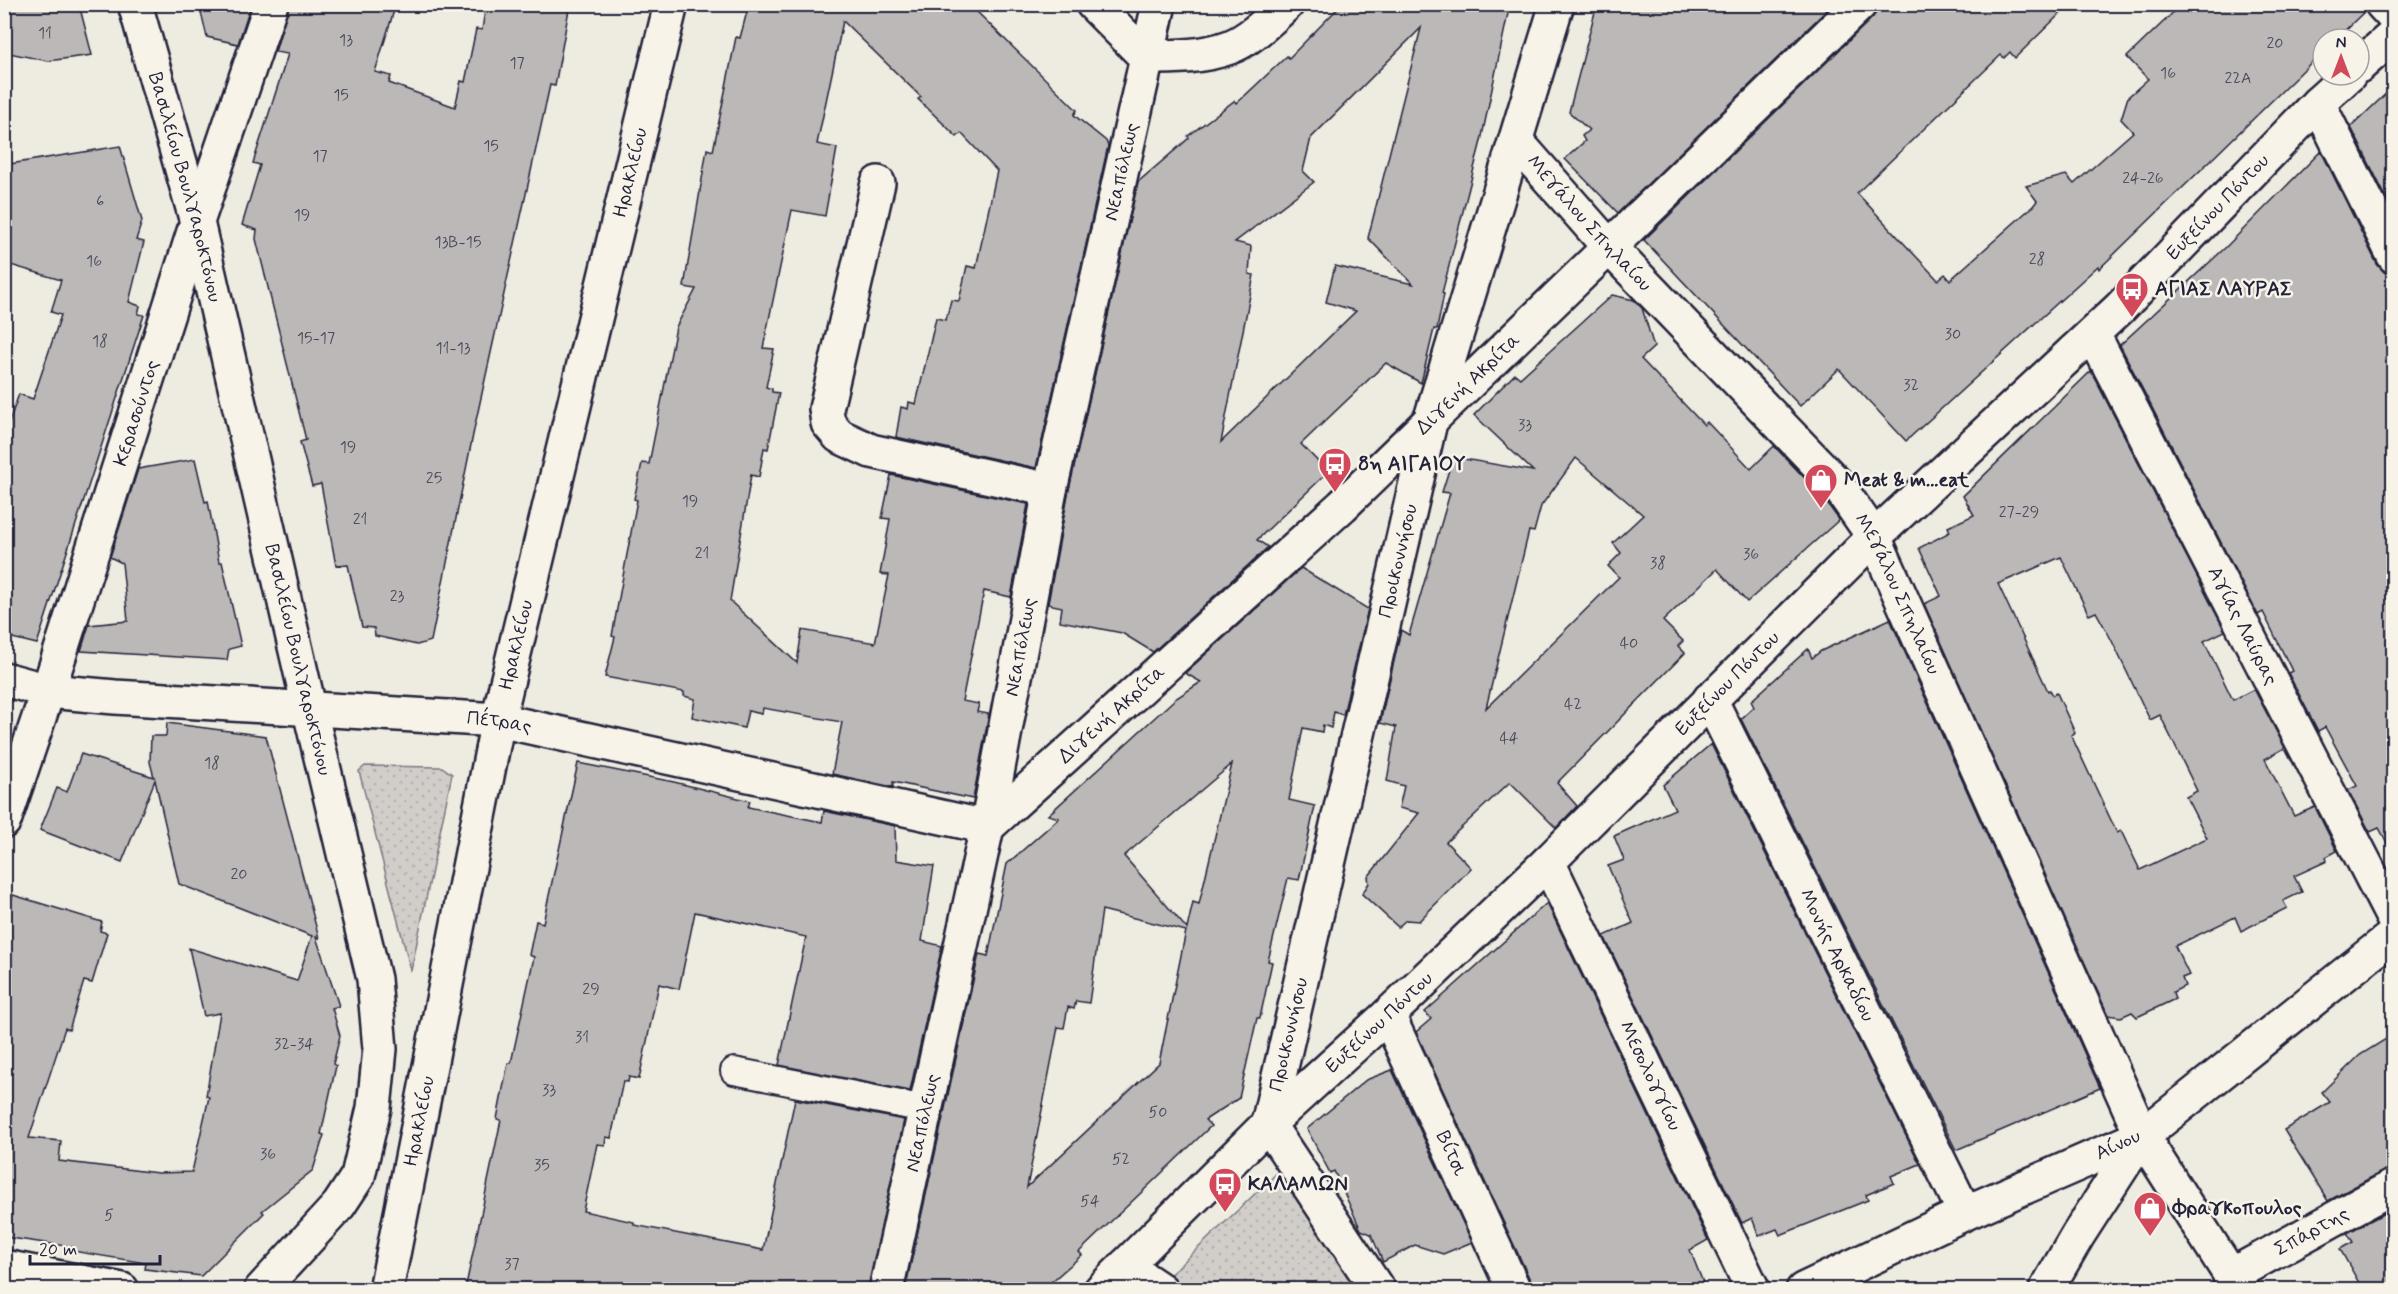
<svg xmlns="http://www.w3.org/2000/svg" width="2398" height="1294" font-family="Mynerve,sans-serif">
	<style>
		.park { fill: url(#park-dots); stroke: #7a7882; stroke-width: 1.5 }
		.building { fill: #bbb8b7; stroke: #22223b; stroke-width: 1.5; fill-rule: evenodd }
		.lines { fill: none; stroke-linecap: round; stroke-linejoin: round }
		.lane-casing { stroke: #22223b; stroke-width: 30 }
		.street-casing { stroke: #22223b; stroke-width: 38 }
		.secondary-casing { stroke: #22223b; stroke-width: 38 }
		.lane { stroke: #f7f3e8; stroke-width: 26 }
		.street { stroke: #f7f3e8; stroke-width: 33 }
		.secondary { stroke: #f7f3e8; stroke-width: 33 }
		.labels { text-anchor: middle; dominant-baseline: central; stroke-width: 5; stroke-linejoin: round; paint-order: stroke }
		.number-label { font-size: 16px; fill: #48485a }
		.street-label { font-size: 20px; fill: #22223b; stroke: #f7f3e8 }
		.poi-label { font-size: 20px; font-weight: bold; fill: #22223b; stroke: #f7f3e8; text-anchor: start }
	</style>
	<defs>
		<pattern id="park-dots" width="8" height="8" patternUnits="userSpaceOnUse" patternTransform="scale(1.5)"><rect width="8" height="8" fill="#d1cdc9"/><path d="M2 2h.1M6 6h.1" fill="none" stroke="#b3b0ae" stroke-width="1.8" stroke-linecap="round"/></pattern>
	</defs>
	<rect width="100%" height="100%" fill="#eeebe1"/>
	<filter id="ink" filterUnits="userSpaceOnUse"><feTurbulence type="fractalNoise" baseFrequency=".0167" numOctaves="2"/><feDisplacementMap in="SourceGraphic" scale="12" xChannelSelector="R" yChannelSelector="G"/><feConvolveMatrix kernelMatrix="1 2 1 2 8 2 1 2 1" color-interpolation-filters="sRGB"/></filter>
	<g filter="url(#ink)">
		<!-- park -->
		<g class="park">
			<path d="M365,766L442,767L452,774L411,971L359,771Z"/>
			<path d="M1301,1150L1369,1289L1154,1290Z"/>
		</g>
		<!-- building -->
		<g class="building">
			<path d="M4,4H79L92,55L48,61L4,52Z"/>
			<path d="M199,4H251L238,44L207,37Z"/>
			<path d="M289,4H396L375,72L391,76L389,83L455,107L461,81L465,82L476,29L482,30L485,10L491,11L492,4H570L555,86L550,85L475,425L431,641L417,645L375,636L374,628L362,627L348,565L336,566L321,484L312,486L300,442L306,440L256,239L257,230L242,225L260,165L253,163L288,54L275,52Z"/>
			<path d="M749,4L970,5L1077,110L1074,115L1106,141L1108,146L1036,468L896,437L901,407L908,409L909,402L916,404L936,318L946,320L951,300L959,301L967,266L976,268L997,171L961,133L957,137L918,99L921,97L843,21L817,144L837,148L825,216L792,210L763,348L774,349L766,387L772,389V392L779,393L768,449L764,448L759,477L751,475L730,601L797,663L802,630L875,643L889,575L880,574L888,531L890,519L882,518L891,475L1028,504L1011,597L984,591L962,701L979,704L977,712L989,714L973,799L893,782V787L832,774L842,722L763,708L762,714L748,711L744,728L692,717L695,699L684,696V692L605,677L615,637L612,636L637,500L634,499L642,463L649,464L676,327L696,289L684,287L707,149L713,151L736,37L740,38Z"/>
			<path d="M1342,4H1510L1481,141L1442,293L1444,294L1437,329H1434L1421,383L1386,363L1301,444L1328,472L1257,540L1268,547L1153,652L1122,633L1060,621L1062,607L1048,604L1068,494L1138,182L1189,138L1188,136L1234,101L1237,103L1287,56L1289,58ZM1421,28L1368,238L1413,284L1335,266L1326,302L1356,311L1221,442L1254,275L1249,274L1251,246L1235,242L1314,182L1303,171L1311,138Z"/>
			<path d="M1597,4H1833L1618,213L1565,159L1585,141L1582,136L1589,130L1569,112Z"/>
			<path d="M1878,4H2070L2015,58L2010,52L2004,58L2001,55L1857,193L1938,280L1945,274L1950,280L2033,206L2037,201L2026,186L2066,175L2074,184L2133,132L2121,119L2128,97L2148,79L2127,57L2182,4H2364L2365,11L2336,39H2323V51L2099,269L2098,266L1906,441L1839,369L1800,406L1644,240L1873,17Z"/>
			<path d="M2394,86V213L2351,127Z"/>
			<path d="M120,146L142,221L136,240L144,242L129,302L140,306L138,314L144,315L37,644L4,636V436L19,394L33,399L61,315L51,312L61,280L4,263V165Z"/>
			<path d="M2321,151L2377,264L2384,272L2394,275V856L2379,828L2370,832L2348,790L2357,786L2325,727L2318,731L2288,673L2292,671L2263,612L2258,615L2120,345L2225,248Z"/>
			<path d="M1612,295L1634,300L1642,308L1654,347L1641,359L1704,425L1707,422L1751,469L1774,446L1822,496L1839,520L1747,602L1717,569L1663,621L1683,641L1678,646L1685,653L1557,783L1577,806L1556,828L1510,782L1446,842L1471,868L1419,921L1406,920L1398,927L1362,894L1369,883L1368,877L1419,813L1399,808L1404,786L1387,781L1396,727L1380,723L1401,630L1409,635L1450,493L1442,492L1453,457L1533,471L1474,415L1515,374L1520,378ZM1576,458L1643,515L1613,543L1621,553L1608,566L1619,577L1486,708L1529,531L1534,532L1541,506Z"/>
			<path d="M2091,371L2225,631L2204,641L2233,700L2254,689L2285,748L2265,759L2294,816L2315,807L2337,851L2326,857L2327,861L2294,876L2302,892L2283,901L2287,908L2241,931L2235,917L2175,946L2189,975L2182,978L2185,986L2173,992L2175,999L2137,1017L2132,1012L2121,1017L2108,1015L1924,604L1941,596L1919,548L1950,532L1948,527L1974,515L1963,496ZM2061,557L2089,615L2096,612L2111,639L2150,720L2160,715L2197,791L2186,797L2207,838L2140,870L2121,831L2117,833L2071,735L2075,733L2057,693L2053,695L2050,690L2048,691L1998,584Z"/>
			<path d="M195,459L205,502L208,501L219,562H222L241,646L229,649L227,660L81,651L89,625L128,621L122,563L110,557L138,469Z"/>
			<path d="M1301,568L1368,609L1343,715L1334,712L1331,728L1323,725L1322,732L1303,728L1289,800L1315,806L1299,880L1288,878L1268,961L1272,962L1260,1018H1257L1239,1098L1205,1120L1211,1126L1079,1252L1082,1255L1042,1290H905L979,954L988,956L1007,864L1059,818L1048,815L1175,699L1201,682L1185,673ZM1232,764L1199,904L1193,902L1187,929L1124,856ZM1102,910L1186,931L1159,1063L1027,1187L1058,1027L1064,1028L1068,1007L1074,1009L1076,1001L1089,1003Z"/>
			<path d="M1890,619L2100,1088L1956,1150L1741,719L1754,707L1751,701L1808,649L1812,658L1821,651Z"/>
			<path d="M167,723L266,736L319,938L316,937L339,1006L332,1008L340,1036L333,1064L336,1066L321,1134L324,1135L313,1170L262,1211L264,1213L201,1276L145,1269L146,1263L72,1251L73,1247L4,1237V923L13,895L102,922L100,931L107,933L92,983L84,981L69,1030L65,1028L29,1138L61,1141L59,1161L158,1173L192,1172L209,1097L206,1096L220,1013L204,1016L189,948L297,981L312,936L179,884L155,780L122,862L40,830L57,788L67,792L81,754L154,777L150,762L151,736H166Z"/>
			<path d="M1711,744L1920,1164L1891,1176L1894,1183L1866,1195L1868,1200L1780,1235L1777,1229L1759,1236L1752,1218L1742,1223L1604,936L1633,923L1608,866L1624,860L1614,836L1675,809L1663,785Z"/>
			<path d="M578,763L674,782L750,801L748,807L822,822L824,811L895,826L896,860L934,866L922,941L942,946L910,1091L779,1065L806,937L695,912L679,989L659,984L639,1079L629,1077L628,1082L623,1081L611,1138L606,1137L605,1145L597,1144L583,1211L634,1222V1225L763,1250L795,1099L904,1120L868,1290H465L501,1120L497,1119L508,1063H511L534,957L529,955L536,921L543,923Z"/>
			<path d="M1547,903L1708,1240L1690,1250L1706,1290H1532L1531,1282L1416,1032L1431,1019L1425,1012Z"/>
			<path d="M2394,1034V1167L2385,1170L2328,1201L2284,1130L2330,1102L2322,1092L2360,1055Z"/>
			<path d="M1392,1070L1472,1242L1443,1254L1415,1245L1383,1262L1371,1234L1361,1230L1334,1171L1330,1173L1307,1129L1366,1080Z"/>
			<path d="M2394,1208V1290H2363L2340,1249L2353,1242L2347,1233Z"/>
		</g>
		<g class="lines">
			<defs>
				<path id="lane" d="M734,1071L925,1109"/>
				<g id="street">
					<path id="s1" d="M135,4L197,222L309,707L374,979L380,1049L374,1108L358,1176L339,1205L261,1290"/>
					<path d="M1093,4L1146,57C1174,57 1203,57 1230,47C1251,39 1270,19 1287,4"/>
					<path d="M2382,4L2394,17"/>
					<path d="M2318,103L2394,256"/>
					<path id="s2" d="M1516,141L1609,247L1837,484L1874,537L2142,1136L1965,1213L1803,1290"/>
					<path d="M878,183L826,409L828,423L839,436L871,451L1050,490"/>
					<path id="s3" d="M2093,334L2394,920"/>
					<path id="s4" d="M1710,699L1965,1213"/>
					<path id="s5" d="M4,821L48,691L197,222L271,4"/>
					<path id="s6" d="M987,827L1050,490L1159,4"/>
					<path id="s7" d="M1548,862L1753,1290"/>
					<path id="s8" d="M1388,1015L1514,1290"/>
					<path d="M1125,1266L1161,1290"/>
					<path d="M4,1267L122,1290"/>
					<path id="s9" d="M2230,1276L2394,1186"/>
					<path id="s10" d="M386,1290L498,720L671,4"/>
					<path id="s11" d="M1378,1290L1268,1124L1431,418L1557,4"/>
				</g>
				<g id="secondary">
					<path d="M2359,66L2394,35"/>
					<path id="s12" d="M4,679L48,691L115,697L498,720L987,827"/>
					<path id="s13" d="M987,827L1342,506L1860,4"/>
					<path d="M2142,1136L2240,1290"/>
					<path id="s14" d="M886,1290L987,827"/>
					<path id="s15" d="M1101,1290L1268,1124L1388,1015L1548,862L1874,537L2120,308L2318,103L2349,75"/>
					<path d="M2046,1290L2078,1235L2142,1136L2394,935"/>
				</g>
			</defs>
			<!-- lane casing -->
			<use href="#lane" class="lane-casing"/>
			<!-- street casing -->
			<use href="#street" class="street-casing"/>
			<!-- secondary casing -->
			<use href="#secondary" class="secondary-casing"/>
			<!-- lane -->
			<use href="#lane" class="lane"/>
			<!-- street -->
			<use href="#street" class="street"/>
			<!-- secondary -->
			<use href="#secondary" class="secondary"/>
		</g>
	</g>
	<!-- icons -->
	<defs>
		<symbol id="bus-pin" viewBox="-11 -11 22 30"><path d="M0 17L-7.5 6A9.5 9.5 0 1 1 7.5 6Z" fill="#d1495b" stroke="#f7f3e8"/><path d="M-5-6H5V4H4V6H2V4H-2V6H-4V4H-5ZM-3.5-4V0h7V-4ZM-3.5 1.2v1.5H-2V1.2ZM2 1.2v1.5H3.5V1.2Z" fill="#fff"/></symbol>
		<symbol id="shop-pin" viewBox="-11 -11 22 30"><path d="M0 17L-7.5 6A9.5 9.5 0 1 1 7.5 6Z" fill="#d1495b" stroke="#f7f3e8"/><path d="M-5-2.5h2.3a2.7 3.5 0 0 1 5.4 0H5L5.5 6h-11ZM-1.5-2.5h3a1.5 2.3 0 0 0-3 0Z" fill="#fff"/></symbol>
	</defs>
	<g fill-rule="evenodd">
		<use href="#bus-pin" x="2113" y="270" width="38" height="52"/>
		<use href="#bus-pin" x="1316" y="445" width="38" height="52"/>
		<use href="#shop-pin" x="1802" y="461" width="38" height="52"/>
		<use href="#bus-pin" x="1206" y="1165" width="38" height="52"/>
		<use href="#shop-pin" x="2131" y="1189" width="38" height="52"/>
	</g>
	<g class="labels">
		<!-- number labels -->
		<g class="number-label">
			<text x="45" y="33">11</text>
			<text x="346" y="40">13</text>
			<text x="2275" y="43">20</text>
			<text x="517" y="63">17</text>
			<text x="2168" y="73">16</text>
			<text x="2238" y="78">22A</text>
			<text x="341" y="95">15</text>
			<text x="491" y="146">15</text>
			<text x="320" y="156">17</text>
			<text x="2143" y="178">24-26</text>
			<text x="100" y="201">6</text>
			<text x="302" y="215">19</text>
			<text x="458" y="242">13Β-15</text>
			<text x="2037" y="259">28</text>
			<text x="94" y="261">16</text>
			<text x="1953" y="334">30</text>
			<text x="316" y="338">15-17</text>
			<text x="100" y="341">18</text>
			<text x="453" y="348">11-13</text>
			<text x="1911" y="385">32</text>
			<text x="1525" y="425">33</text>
			<text x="348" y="447">19</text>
			<text x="434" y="478">25</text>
			<text x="690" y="501">19</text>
			<text x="2019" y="512">27-29</text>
			<text x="360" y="519">21</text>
			<text x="702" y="553">21</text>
			<text x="1751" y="554">36</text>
			<text x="1658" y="563">38</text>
			<text x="397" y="596">23</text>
			<text x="1629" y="643">40</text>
			<text x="1573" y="704">42</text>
			<text x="1509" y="738">44</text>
			<text x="212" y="763">18</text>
			<text x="239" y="874">20</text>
			<text x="591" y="989">29</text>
			<text x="582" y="1037">31</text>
			<text x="294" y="1044">32-34</text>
			<text x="549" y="1090">33</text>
			<text x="1158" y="1112">50</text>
			<text x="268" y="1154">36</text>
			<text x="1121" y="1159">52</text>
			<text x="542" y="1165">35</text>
			<text x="1090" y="1201">54</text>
			<text x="109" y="1215">5</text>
			<text x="512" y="1264">37</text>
		</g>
		<!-- street labels -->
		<g class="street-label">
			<text stroke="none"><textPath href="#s6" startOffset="669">Νεαπόλεως</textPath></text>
			<text stroke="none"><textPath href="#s10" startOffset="1144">Ηρακλείου</textPath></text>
			<text stroke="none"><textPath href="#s1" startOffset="190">Βασιλείου Βουλγαροκτόνου</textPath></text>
			<text stroke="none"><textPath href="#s15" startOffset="1556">Ευξείνου Πόντου</textPath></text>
			<text stroke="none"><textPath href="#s2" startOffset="110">Μεγάλου Σπηλαίου</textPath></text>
			<text stroke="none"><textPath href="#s13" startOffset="654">Διγενή Ακρίτα</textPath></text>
			<text stroke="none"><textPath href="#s5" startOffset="429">Κερασούντος</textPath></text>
			<text stroke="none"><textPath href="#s11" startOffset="777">Προικοννήσου</textPath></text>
			<text stroke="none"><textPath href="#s2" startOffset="596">Μεγάλου Σπηλαίου</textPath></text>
			<text stroke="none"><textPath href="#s3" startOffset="328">Αγίας Λαύρας</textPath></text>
			<text stroke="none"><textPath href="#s10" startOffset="658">Ηρακλείου</textPath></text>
			<text stroke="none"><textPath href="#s6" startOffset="183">Νεαπόλεως</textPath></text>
			<text stroke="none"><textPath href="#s1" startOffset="676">Βασιλείου Βουλγαροκτόνου</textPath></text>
			<text stroke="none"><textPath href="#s15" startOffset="872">Ευξείνου Πόντου</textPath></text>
			<text stroke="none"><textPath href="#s13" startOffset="168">Διγενή Ακρίτα</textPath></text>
			<text stroke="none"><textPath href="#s12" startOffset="498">Πέτρας</textPath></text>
			<text stroke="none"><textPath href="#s4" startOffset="286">Μονής Αρκαδίου</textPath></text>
			<text stroke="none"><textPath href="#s15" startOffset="386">Ευξείνου Πόντου</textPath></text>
			<text stroke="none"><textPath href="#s11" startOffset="291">Προικοννήσου</textPath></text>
			<text stroke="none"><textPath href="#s7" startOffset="237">Μεσολογγίου</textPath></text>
			<text stroke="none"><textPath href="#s10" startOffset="172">Ηρακλείου</textPath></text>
			<text stroke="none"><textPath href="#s14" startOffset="171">Νεαπόλεως</textPath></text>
			<text transform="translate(2118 1145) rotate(-25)">Αίνου</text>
			<text stroke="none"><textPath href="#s8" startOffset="152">Βίτσι</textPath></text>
			<text stroke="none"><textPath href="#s9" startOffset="93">Σπάρτης</textPath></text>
		</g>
		<!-- poi labels -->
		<g class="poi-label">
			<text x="2155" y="289">ΑΓΙΑΣ ΛΑΥΡΑΣ</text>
			<text x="1358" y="464">8η ΑΙΓΑΙΟΥ</text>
			<text x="1844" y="480">Meat &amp; m...eat</text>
			<text x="1248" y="1184">ΚΑΛΑΜΩΝ</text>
			<text x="2173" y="1208">Φραγκοπουλος</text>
		</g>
	</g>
	<!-- margin -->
	<rect width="2398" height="1294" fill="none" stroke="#f7f3e8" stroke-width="24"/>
	<rect x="12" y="12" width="2374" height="1270" fill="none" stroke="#22223b" stroke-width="2" filter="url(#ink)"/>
	<!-- north arrow -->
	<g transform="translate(2341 57)"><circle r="28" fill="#f7f3e8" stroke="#a29fa3" stroke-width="1.5"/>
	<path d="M0-4.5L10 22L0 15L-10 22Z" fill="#d1495b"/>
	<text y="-9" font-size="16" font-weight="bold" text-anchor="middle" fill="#22223b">N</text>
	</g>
	<!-- scale -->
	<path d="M30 1255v9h130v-9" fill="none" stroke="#22223b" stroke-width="3"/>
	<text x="39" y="1255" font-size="18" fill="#22223b" stroke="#f7f3e8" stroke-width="4.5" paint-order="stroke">20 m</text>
</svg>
